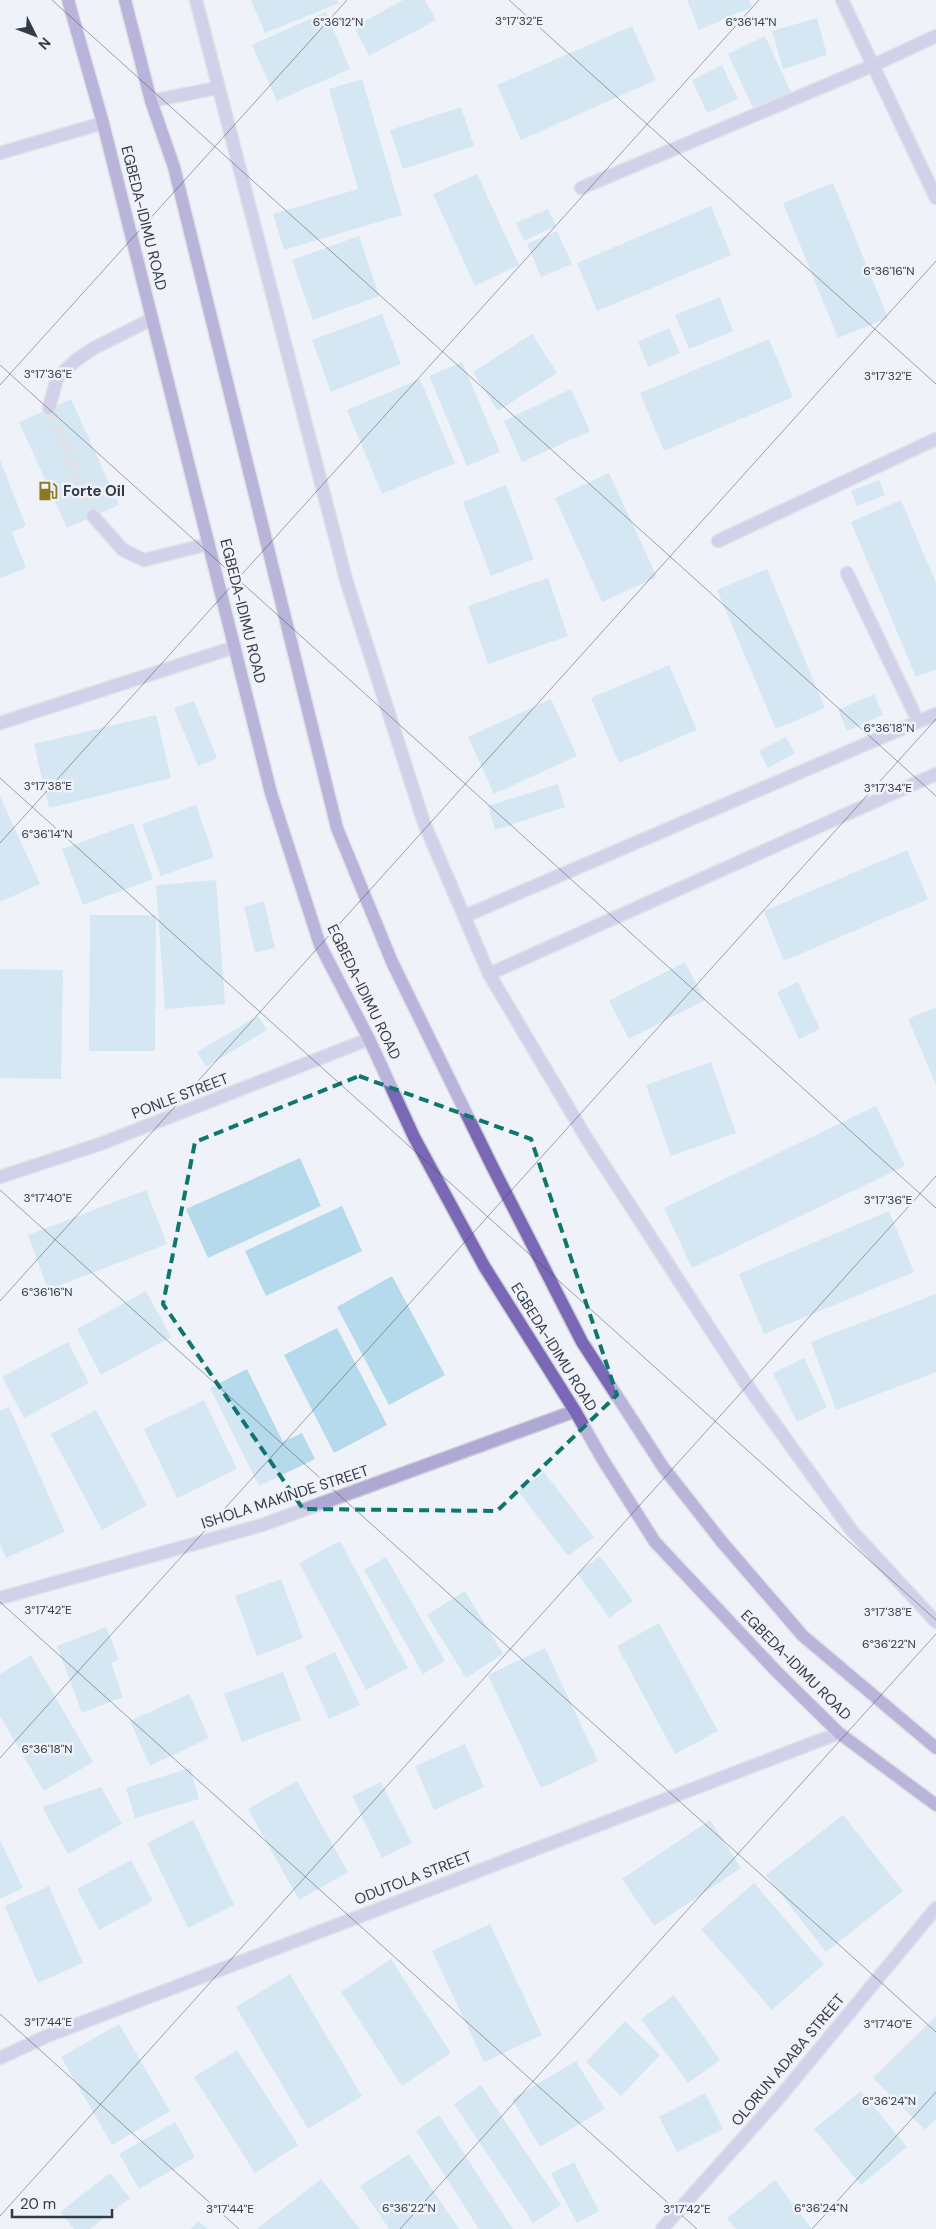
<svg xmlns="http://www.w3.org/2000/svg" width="936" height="2229" font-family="'DM Sans',sans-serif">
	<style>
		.building { fill: #b4daec }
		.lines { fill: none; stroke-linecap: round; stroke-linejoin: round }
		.minor-tunnel { stroke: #c9ced5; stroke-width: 12; stroke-dasharray: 12 6; stroke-linecap: butt }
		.minor-casing { stroke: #c9ced5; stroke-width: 15 }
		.major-casing { stroke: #c9ced5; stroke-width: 15 }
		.minor { stroke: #b0a8d4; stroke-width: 12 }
		.major { stroke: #7a68b6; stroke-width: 12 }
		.marked { fill: none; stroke: #0f766e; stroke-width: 4; stroke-dasharray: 10 6; stroke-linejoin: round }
		.ticks { fill: none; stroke: #333b47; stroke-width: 1; stroke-opacity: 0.45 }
		.labels { text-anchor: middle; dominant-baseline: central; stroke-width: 5; stroke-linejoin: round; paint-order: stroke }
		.street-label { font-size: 15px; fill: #333b47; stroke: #eff3f9 }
		.poi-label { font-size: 15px; font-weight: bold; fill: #333b47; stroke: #eff3f9; text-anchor: start }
		.ticks-label { font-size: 12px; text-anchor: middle; fill: #333b47; stroke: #eff3f9; stroke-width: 5; stroke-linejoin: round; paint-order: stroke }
	</style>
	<rect width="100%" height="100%" fill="#eff3f9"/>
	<!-- building -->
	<g class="building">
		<path d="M251,0H337L339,3L265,33Z"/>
		<path d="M403,0H425L436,20L369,56L354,27Z"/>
		<path d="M687,0H749L752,7L699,30Z"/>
		<path d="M326,12L350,69L277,101L252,45Z"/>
		<path d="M817,18L827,55L783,69L772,31Z"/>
		<path d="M632,26L656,80L521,140L497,85Z"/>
		<path d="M765,36L791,92L754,110L728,54Z"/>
		<path d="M722,65L738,99L707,113L692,80Z"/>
		<path d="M362,79L402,215L284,250L273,214L358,189L329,89Z"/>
		<path d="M461,107L474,146L403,169L390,130Z"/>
		<path d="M477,174L519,265L475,286L433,194Z"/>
		<path d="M833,183L888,318L838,338L783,203Z"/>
		<path d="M711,206L731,255L597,311L577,263Z"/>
		<path d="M548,209L556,226L524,241L516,223Z"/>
		<path d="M557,231L572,264L541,277L527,244Z"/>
		<path d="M359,236L379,296L313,320L292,260Z"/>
		<path d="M720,297L733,331L689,349L675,315Z"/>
		<path d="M382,314L401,364L331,392L312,340Z"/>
		<path d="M669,328L680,353L648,367L638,342Z"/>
		<path d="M532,334L557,373L498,411L473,372Z"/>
		<path d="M769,339L793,397L664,451L640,393Z"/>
		<path d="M462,362L500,452L467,466L429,376Z"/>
		<path d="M420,379L455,463L382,494L347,410Z"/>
		<path d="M571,389L590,431L522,462L504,421Z"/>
		<path d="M71,399L119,505L67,528L19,422Z"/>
		<path d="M0,460L26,526L12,532L26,568L0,578Z"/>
		<path d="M609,473L657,577L602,602L555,498Z"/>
		<path d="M879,480L885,495L857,506L851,491Z"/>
		<path d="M506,485L534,559L491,576L463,502Z"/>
		<path d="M901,500L936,583V669L916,677L851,522Z"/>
		<path d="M767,569L825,708L776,729L717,590Z"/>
		<path d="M548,578L568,636L488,664L468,606Z"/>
		<path d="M669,665L697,730L619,763L591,698Z"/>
		<path d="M874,694L883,715L847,731L838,710Z"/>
		<path d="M551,699L577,756L494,794L468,737Z"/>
		<path d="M194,701L217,758L198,766L174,708Z"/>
		<path d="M156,715L171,778L49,808L34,744Z"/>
		<path d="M786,737L795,753L768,768L759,751Z"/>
		<path d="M558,784L565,807L495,830L488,806Z"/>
		<path d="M0,796L40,884L0,902Z"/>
		<path d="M196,805L214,857L161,876L142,824Z"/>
		<path d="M133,823L153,879L83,905L62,849Z"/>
		<path d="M907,850L928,899L784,961L764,911Z"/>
		<path d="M216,880L225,1004L165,1009L156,885Z"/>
		<path d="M264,901L275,948L255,953L244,907Z"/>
		<path d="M90,915H156L155,1051H89Z"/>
		<path d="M685,962L705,1000L629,1039L609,1001Z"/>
		<path d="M0,969L63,970L61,1079L0,1078Z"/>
		<path d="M798,982L820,1029L799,1039L777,992Z"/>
		<path d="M936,1007V1085L908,1019Z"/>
		<path d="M258,1016L267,1030L206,1067L197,1052Z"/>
		<path d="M711,1062L736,1133L671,1156L646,1085Z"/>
		<path d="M876,1106L905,1166L692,1268L664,1208Z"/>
		<path d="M300,1158L321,1206L208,1258L186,1209Z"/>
		<path d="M146,1190L167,1244L48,1290L28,1235Z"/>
		<path d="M342,1206L362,1251L266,1296L245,1251Z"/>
		<path d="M889,1211L914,1272L764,1334L739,1274Z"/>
		<path d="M392,1276L445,1375L389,1405L337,1307Z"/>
		<path d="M146,1291L171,1337L101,1375L77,1329Z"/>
		<path d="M936,1294V1372L836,1410L811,1342Z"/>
		<path d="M337,1328L387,1425L334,1453L284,1355Z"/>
		<path d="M68,1342L89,1383L24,1418L2,1377Z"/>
		<path d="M804,1358L827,1407L797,1422L773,1373Z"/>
		<path d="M247,1369L283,1442L302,1433L315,1459L259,1486L210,1388Z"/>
		<path d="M204,1400L237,1469L177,1498L144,1429Z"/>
		<path d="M9,1407L65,1532L6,1558L0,1544V1411Z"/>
		<path d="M96,1410L147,1505L102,1530L51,1434Z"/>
		<path d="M544,1472L594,1537L568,1556L518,1491Z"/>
		<path d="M340,1541L408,1668L366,1690L299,1563Z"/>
		<path d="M600,1556L633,1601L609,1618L577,1573Z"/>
		<path d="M386,1557L445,1661L423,1674L364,1570Z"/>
		<path d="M281,1579L303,1638L257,1656L235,1596Z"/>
		<path d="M465,1591L503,1654L466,1678L427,1615Z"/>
		<path d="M659,1623L718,1731L675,1754L617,1646Z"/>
		<path d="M106,1627L119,1659L111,1663L123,1697L82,1713L57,1646Z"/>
		<path d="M545,1648L598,1761L541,1788L488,1675Z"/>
		<path d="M335,1652L360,1705L329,1719L305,1666Z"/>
		<path d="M31,1655L93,1762L44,1791L0,1716V1674Z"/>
		<path d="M283,1672L301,1720L242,1742L224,1694Z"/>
		<path d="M189,1694L209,1738L150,1766L130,1721Z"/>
		<path d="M465,1744L484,1787L434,1810L415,1766Z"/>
		<path d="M190,1768L199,1799L135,1818L126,1788Z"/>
		<path d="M297,1781L348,1872L299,1900L248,1809Z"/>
		<path d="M381,1782L412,1843L382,1858L352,1796Z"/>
		<path d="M101,1787L122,1824L68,1854L42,1807Z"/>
		<path d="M843,1815L903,1891L826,1952L766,1875Z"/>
		<path d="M193,1820L234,1905L188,1928L147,1843Z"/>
		<path d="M710,1820L741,1868L654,1926L622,1879Z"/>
		<path d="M0,1840L23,1888L0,1899Z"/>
		<path d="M131,1860L153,1901L99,1930L77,1889Z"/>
		<path d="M754,1883L824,1964L772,2010L701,1929Z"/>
		<path d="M49,1886L83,1963L38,1983L5,1906Z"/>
		<path d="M490,1924L542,2035L484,2062L432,1951Z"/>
		<path d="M391,1959L451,2053L402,2086L341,1992Z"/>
		<path d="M290,1974L362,2096L308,2129L236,2007Z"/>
		<path d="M674,1995L720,2060L688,2083L641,2019Z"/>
		<path d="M936,2016V2119L925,2130L873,2078Z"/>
		<path d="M625,2021L660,2055L621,2096L586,2062Z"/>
		<path d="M119,2024L170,2111L112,2145L61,2057Z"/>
		<path d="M237,2050L298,2145L255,2173L194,2077Z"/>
		<path d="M576,2061L605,2109L540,2147L512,2099Z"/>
		<path d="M481,2085L561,2205L533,2223L454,2104Z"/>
		<path d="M861,2091L907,2147L861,2185L814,2129Z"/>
		<path d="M705,2093L723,2129L677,2152L659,2117Z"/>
		<path d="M439,2115L513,2229H479L416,2131Z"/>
		<path d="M175,2122L195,2157L139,2189L119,2154Z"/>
		<path d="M409,2154L459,2229H389L360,2186Z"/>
		<path d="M574,2162L599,2211L577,2223L551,2174Z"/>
		<path d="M110,2173L130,2198L90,2229H74L60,2212Z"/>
		<path d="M321,2179L360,2229H257Z"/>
		<path d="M775,2180L812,2229H736L727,2218Z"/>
		<path d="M198,2221L208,2229H191Z"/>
	</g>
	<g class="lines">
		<!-- minor-tunnel -->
		<path class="minor-tunnel" d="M49,408L93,516"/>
		<defs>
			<g id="minor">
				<path d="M196,0L347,583L424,823L489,974L587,1139L744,1381L852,1531L936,1622"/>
				<path d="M842,0L936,198"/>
				<path d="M151,101L217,88"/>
				<path d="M0,153L103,123"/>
				<path d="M581,188L874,65L936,36"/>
				<path d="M49,408L57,378L75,361L94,348L152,319"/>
				<path d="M93,516L123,550L144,560L209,544"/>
				<path d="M718,541L936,439"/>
				<path d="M847,573L918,721"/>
				<path d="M0,723L235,647"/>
				<path d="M465,916L936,714"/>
				<path d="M489,974L936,774"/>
				<path d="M0,1177L103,1143L369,1039"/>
				<path d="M0,1598L262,1525L575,1411"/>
				<path d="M0,2058L47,2036L839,1733"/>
				<path d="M662,2229L779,2098L936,1908"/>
			</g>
			<g id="major">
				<path d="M68,0L103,123L271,793L320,945L369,1039L414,1137L484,1266L575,1411L603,1460L655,1542L776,1671L839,1733L936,1805"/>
				<path d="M125,0L151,101L174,167L337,828L392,962L492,1166L582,1342L663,1467L722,1542L803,1636L936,1748"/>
			</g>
		</defs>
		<!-- minor casing -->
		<use href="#minor" class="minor-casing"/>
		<!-- major casing -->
		<use href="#major" class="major-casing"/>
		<!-- minor -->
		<use href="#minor" class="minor"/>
		<!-- major -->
		<use href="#major" class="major"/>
	</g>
	<!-- marked area -->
	<path d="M0 0H936V2229H0ZM359,1076L531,1139L617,1395L497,1511L303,1509L163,1304L195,1142Z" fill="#eff3f9" fill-opacity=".55" fill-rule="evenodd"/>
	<path class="marked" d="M359,1076L531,1139L617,1395L497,1511L303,1509L163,1304L195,1142Z"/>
	<!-- ticks -->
	<path class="ticks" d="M52,0L936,796M509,0L936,384M0,365L936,1208M0,385L347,0M0,778L936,1620M0,843L759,0M0,1190L936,2032M0,1301L936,261M0,1602L697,2229M0,1758L936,719M0,2014L239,2229M0,2216L936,1176M400,2229L936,1634M812,2229L936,2092"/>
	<!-- icons -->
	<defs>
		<symbol id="fuel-bare" viewBox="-9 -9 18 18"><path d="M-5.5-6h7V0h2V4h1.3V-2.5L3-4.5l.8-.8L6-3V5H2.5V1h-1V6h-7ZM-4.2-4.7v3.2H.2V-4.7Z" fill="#8d7a20" stroke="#eff3f9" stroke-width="2.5" paint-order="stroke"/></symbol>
	</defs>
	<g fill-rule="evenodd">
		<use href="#fuel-bare" x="34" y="477" width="28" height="28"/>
	</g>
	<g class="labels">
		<!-- street labels -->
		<g class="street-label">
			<text transform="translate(144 218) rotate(76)">EGBEDA-IDIMU ROAD</text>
			<text transform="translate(243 611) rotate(76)">EGBEDA-IDIMU ROAD</text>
			<text transform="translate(364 992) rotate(64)">EGBEDA-IDIMU ROAD</text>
			<text transform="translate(180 1096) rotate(-21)">PONLE STREET</text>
			<text transform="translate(554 1347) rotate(58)">EGBEDA-IDIMU ROAD</text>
			<text transform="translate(285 1497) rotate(-18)">ISHOLA MAKINDE STREET</text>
			<text transform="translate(796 1665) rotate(45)">EGBEDA-IDIMU ROAD</text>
			<text transform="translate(413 1878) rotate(-21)">ODUTOLA STREET</text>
			<text transform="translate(788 2060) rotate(-50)">OLORUN ADABA STREET</text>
		</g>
		<!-- poi labels -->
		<g class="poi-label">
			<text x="63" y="491">Forte Oil</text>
		</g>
	</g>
	<g class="ticks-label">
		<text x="519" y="25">3°17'32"E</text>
		<text x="338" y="26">6°36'12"N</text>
		<text x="751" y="26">6°36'14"N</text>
		<text x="889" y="275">6°36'16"N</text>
		<text x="48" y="378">3°17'36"E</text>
		<text x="888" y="380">3°17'32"E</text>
		<text x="889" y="732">6°36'18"N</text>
		<text x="48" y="790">3°17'38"E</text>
		<text x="888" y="792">3°17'34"E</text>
		<text x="47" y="838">6°36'14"N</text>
		<text x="48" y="1202">3°17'40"E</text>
		<text x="888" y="1204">3°17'36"E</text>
		<text x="47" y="1296">6°36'16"N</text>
		<text x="48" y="1614">3°17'42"E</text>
		<text x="888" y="1616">3°17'38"E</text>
		<text x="889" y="1648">6°36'22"N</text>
		<text x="47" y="1753">6°36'18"N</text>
		<text x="48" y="2026">3°17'44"E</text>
		<text x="888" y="2028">3°17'40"E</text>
		<text x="889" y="2105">6°36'24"N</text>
		<text x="409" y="2212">6°36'22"N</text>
		<text x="821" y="2212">6°36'24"N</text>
		<text x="230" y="2213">3°17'44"E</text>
		<text x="687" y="2213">3°17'42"E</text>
	</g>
	<!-- north arrow -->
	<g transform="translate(35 35) rotate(132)" stroke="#eff3f9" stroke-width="4" paint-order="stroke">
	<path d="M0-4L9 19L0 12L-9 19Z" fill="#333b47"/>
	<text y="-8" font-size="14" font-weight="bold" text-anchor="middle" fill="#333b47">N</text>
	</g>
	<!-- scale -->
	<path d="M12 2209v8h100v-8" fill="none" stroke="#333b47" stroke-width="2.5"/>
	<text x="20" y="2209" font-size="15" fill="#333b47" stroke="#eff3f9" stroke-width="4" paint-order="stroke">20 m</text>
</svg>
